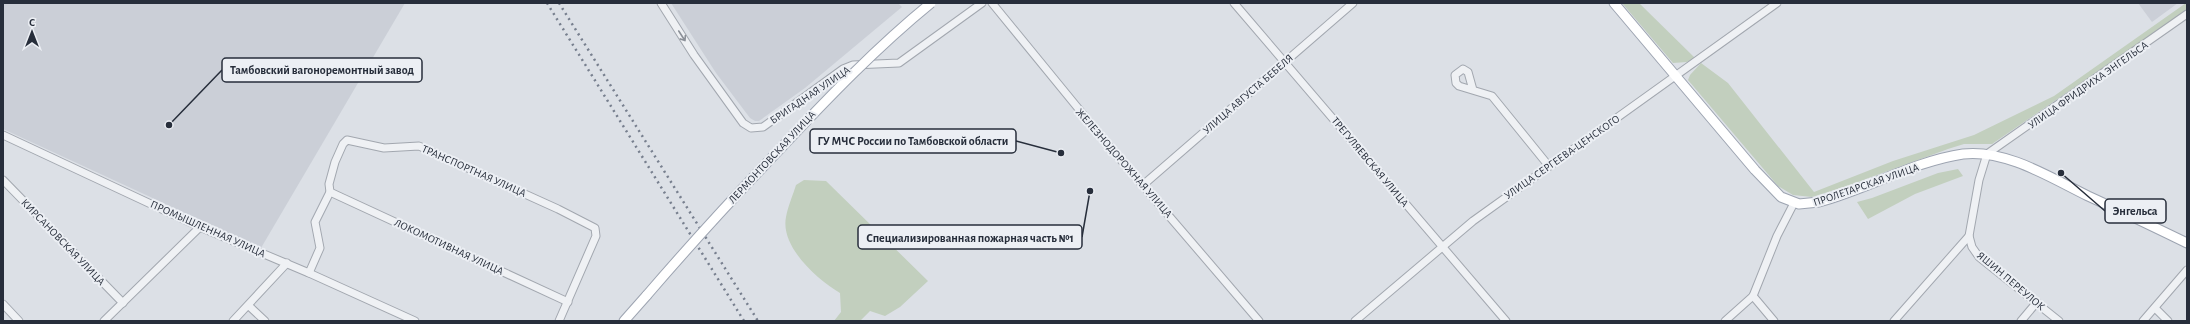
<svg xmlns="http://www.w3.org/2000/svg" width="2190" height="324" font-family="'Alegreya Sans',sans-serif">
	<style>
		.built { fill: #cbcfd7 }
		.green { fill: #c2cfbe }
		.lines { fill: none; stroke-linecap: round; stroke-linejoin: round }
		.minor-casing { stroke: #a2a7af; stroke-width: 9 }
		.major-casing { stroke: #9da4b1; stroke-width: 11 }
		.minor { stroke: #eff1f4; stroke-width: 7 }
		.major { stroke: #fff; stroke-width: 9 }
		.rail { stroke: #777f8e; stroke-width: 2.5; stroke-dasharray: 2 4; stroke-linecap: butt }
		.major-bridge-casing { stroke: #9da4b1; stroke-width: 11; stroke-linecap: butt }
		.major-bridge { stroke: #fff; stroke-width: 9 }
		.oneway { stroke: #8b9098 }
		.labels { text-anchor: middle; dominant-baseline: central; stroke-width: 4; stroke-linejoin: round; paint-order: stroke }
		.street-label { font-size: 11px; fill: #272e3b; stroke: #eceff4 }
		.leader { fill: none; stroke: #272e3b; stroke-width: 1.5 }
		.callout-dot { fill: #272e3b; stroke: #eceff4; stroke-width: 1.5 }
		.callout { fill: #eceff4; stroke: #272e3b; stroke-width: 1.5 }
		.callout-label { font-size: 12px; text-anchor: middle; font-weight: bold; fill: #272e3b }
	</style>
	<rect width="100%" height="100%" fill="#dce0e6"/>
	<!-- built -->
	<g class="built">
		<path d="M3,3H405L261,248L3,129Z"/>
		<path d="M671,3H898L902,7L805,88L759,121H755L750,118L716,73Z"/>
		<path d="M2138,3H2178L2152,22Z"/>
	</g>
	<!-- green -->
	<g class="green">
		<path d="M1622,3H1639L1695,58L1687,62L1673,63Z"/>
		<path d="M2186,3L2187,10L1992,144H1964L1948,149L1847,186L1812,197L1793,195L1778,186L1688,80L1690,75L1701,63L1728,83L1814,192L1893,161L1974,135L2054,96Z"/>
		<path d="M1958,169L1963,176L1915,194L1868,219L1857,202L1872,198L1938,173Z"/>
		<path d="M804,180L826,181L928,281L900,307L885,316L870,311L860,321H834L841,312L840,293C818,280 780,247 786,217C788,206 793,195 796,185Z"/>
	</g>
	<g class="lines">
		<defs>
			<g id="minor">
				<path d="M661,3L694,55L743,123L751,128L763,127L843,69L853,65L899,63L982,3"/>
				<path d="M992,3L1109,146L1259,321"/>
				<path d="M1234,3L1506,321"/>
				<path d="M1473,90L1468,72L1463,69L1455,75L1456,83L1459,86L1492,96L1548,165"/>
				<path d="M3,135L200,227L309,273L415,321"/>
				<path d="M3,180L123,303"/>
				<path d="M1143,185L1353,3"/>
				<path d="M330,192L568,302"/>
				<path d="M1969,236L1972,247L1979,257L2059,321"/>
				<path d="M309,273L320,248L315,222L330,192L329,184L335,162L343,144L347,140L384,148L419,146L558,209L595,228L596,236L559,321"/>
				<path d="M1753,296L1774,321"/>
				<path d="M3,304L19,321"/>
				<path d="M249,306L265,321"/>
				<path d="M2155,308L2168,321"/>
				<path d="M104,321L200,227"/>
				<path d="M233,321L287,263"/>
				<path d="M1355,321L1473,221L1777,3"/>
				<path d="M1725,321L1753,296L1777,236L1794,203"/>
				<path d="M1894,321L1969,236L1979,180L1987,154L2187,14"/>
				<path d="M2021,321L2037,302"/>
				<path d="M2143,321L2187,270"/>
			</g>
			<g id="major">
				<path d="M1614,3L1755,170L1781,197L1799,204L1819,202C1867,189 1915,161 1963,154C2006,149 2051,178 2088,196C2121,211 2154,227 2187,243"/>
				<path d="M624,321L647,295"/>
			</g>
		</defs>
		<!-- minor casing -->
		<use href="#minor" class="minor-casing"/>
		<!-- major casing -->
		<use href="#major" class="major-casing"/>
		<!-- minor -->
		<use href="#minor" class="minor"/>
		<!-- major -->
		<use href="#major" class="major"/>
		<!-- rail -->
		<g class="rail">
			<path d="M547,3L744,321"/>
			<path d="M559,3L758,321"/>
		</g>
		<defs>
			<path id="major-bridge" d="M647,295C690,245 735,196 780,149C828,98 877,47 931,3"/>
		</defs>
		<!-- major-bridge casing -->
		<use href="#major-bridge" class="major-bridge-casing"/>
		<!-- major-bridge -->
		<use href="#major-bridge" class="major-bridge"/>
	</g>
	<!-- one-way arrows -->
	<defs><path id="oneway-shaft" d="M-6 0H5M1.5-3L5.5 0L1.5 3" fill="none" stroke-width="1.6" stroke-linecap="round" stroke-linejoin="round"/></defs>
	<use class="oneway" href="#oneway-shaft" transform="translate(682 36) rotate(57)"/>
	<g class="labels">
		<!-- street labels -->
		<g class="street-label">
			<text transform="translate(2088 85) rotate(-35)">УЛИЦА ФРИДРИХА ЭНГЕЛЬСА</text>
			<text transform="translate(1248 94) rotate(-41)">УЛИЦА АВГУСТА БЕБЕЛЯ</text>
			<text transform="translate(810 95) rotate(-34)">БРИГАДНАЯ УЛИЦА</text>
			<text transform="translate(772 157) rotate(-47)">ЛЕРМОНТОВСКАЯ УЛИЦА</text>
			<text transform="translate(1562 157) rotate(-35)">УЛИЦА СЕРГЕЕВА-ЦЕНСКОГО</text>
			<text transform="translate(1370 162) rotate(50)">ТРЕГУЛЯЕВСКАЯ УЛИЦА</text>
			<text transform="translate(1124 163) rotate(49)">ЖЕЛЕЗНОДОРОЖНАЯ УЛИЦА</text>
			<text transform="translate(474 171) rotate(24)">ТРАНСПОРТНАЯ УЛИЦА</text>
			<text transform="translate(1866 185) rotate(-19)">ПРОЛЕТАРСКАЯ УЛИЦА</text>
			<text transform="translate(208 229) rotate(24)">ПРОМЫШЛЕННАЯ УЛИЦА</text>
			<text transform="translate(63 242) rotate(46)">КИРСАНОВСКАЯ УЛИЦА</text>
			<text transform="translate(449 247) rotate(25)">ЛОКОМОТИВНАЯ УЛИЦА</text>
			<text transform="translate(2011 281) rotate(40)">ЯШИН ПЕРЕУЛОК</text>
		</g>
	</g>
	<!-- callouts -->
	<path class="leader" d="M169 125L222 70M1061 153L1016 141M2061 173L2105 211M1090 191L1082 237"/>
	<g class="callout-dot">
		<circle cx="169" cy="125" r="4"/>
		<circle cx="1061" cy="153" r="4"/>
		<circle cx="2061" cy="173" r="4"/>
		<circle cx="1090" cy="191" r="4"/>
	</g>
	<g class="callout">
		<rect x="222" y="58" width="200" height="24" rx="4"/>
		<rect x="810" y="129" width="206" height="24" rx="4"/>
		<rect x="2105" y="199" width="61" height="24" rx="4"/>
		<rect x="858" y="225" width="224" height="24" rx="4"/>
	</g>
	<g class="callout-label">
		<text x="322" y="74">Тамбовский вагоноремонтный завод</text>
		<text x="913" y="145">ГУ МЧС России по Тамбовской области</text>
		<text x="2135" y="215">Энгельса</text>
		<text x="970" y="242">Специализированная пожарная часть №1</text>
	</g>
	<!-- border -->
	<rect width="2190" height="324" fill="none" stroke="#272e3b" stroke-width="8"/>
	<!-- north arrow -->
	<g transform="translate(32 32)" stroke="#eceff4" stroke-width="3" paint-order="stroke">
	<path d="M0-3L7 15L0 10L-7 15Z" fill="#272e3b"/>
	<text y="-6" font-size="11" font-weight="bold" text-anchor="middle" fill="#272e3b">С</text>
	</g>
</svg>
